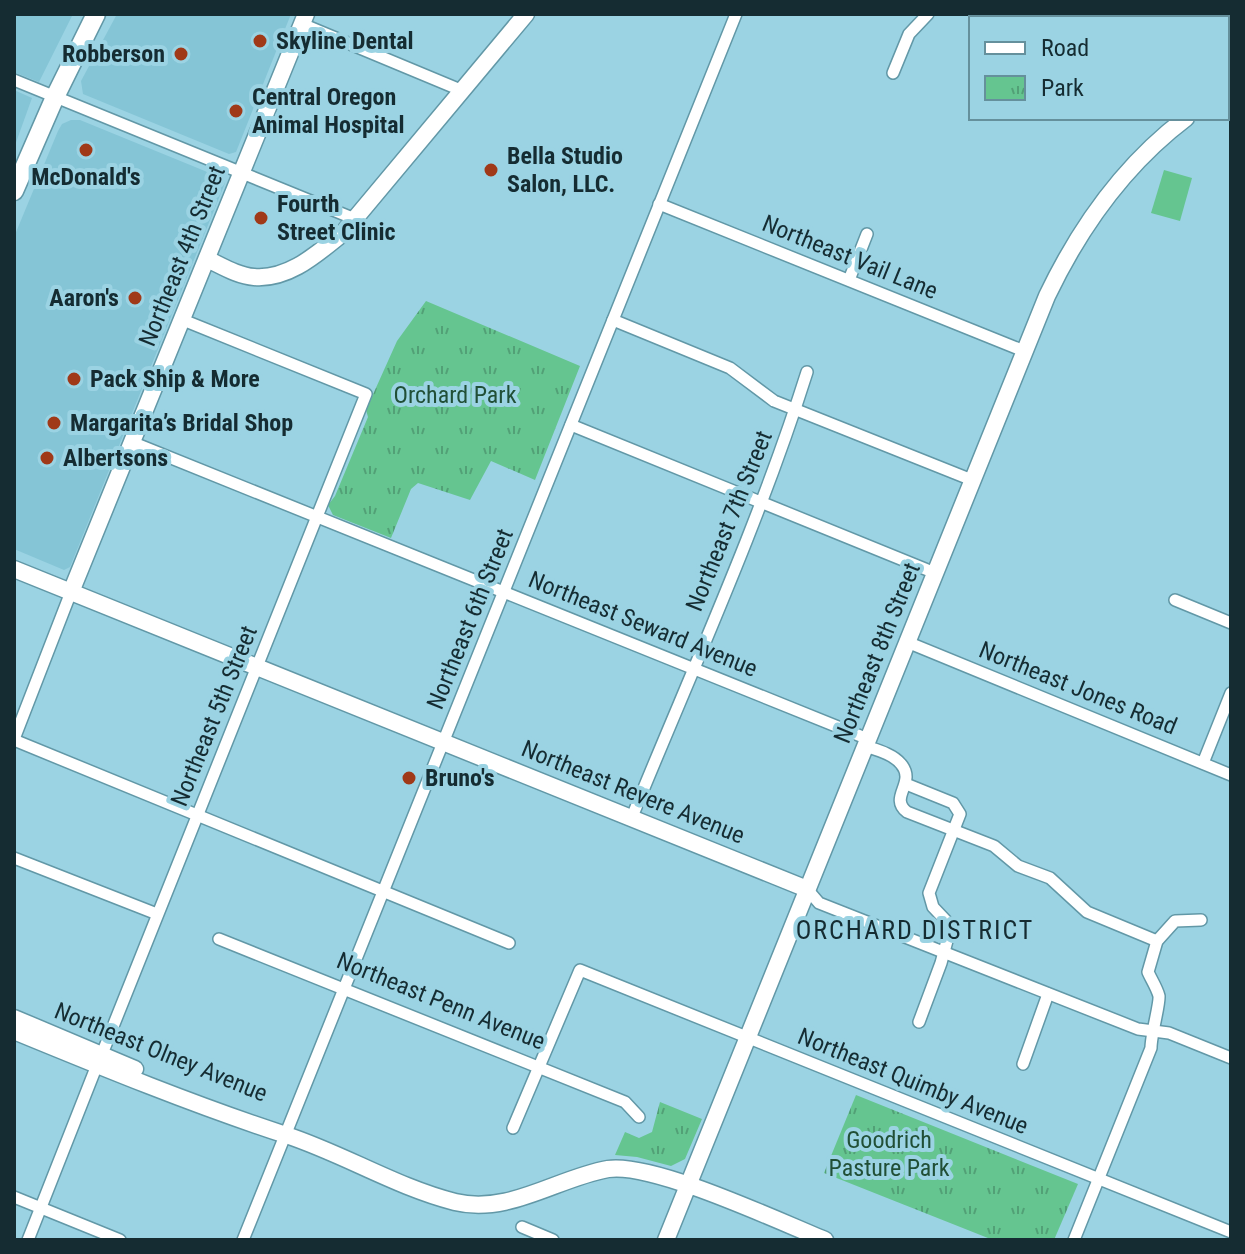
<svg xmlns="http://www.w3.org/2000/svg" width="1245" height="1254" font-family="'Roboto Condensed',sans-serif">
	<style>
		.built { fill: #85c5d6 }
		.grass { fill: #65c590 }
		.park { fill: url(#park-tufts) }
		.lines { fill: none; stroke-linecap: round; stroke-linejoin: round }
		.street-casing { stroke: #6298a7; stroke-width: 14 }
		.secondary-casing { stroke: #6298a7; stroke-width: 19 }
		.primary-casing { stroke: #6298a7; stroke-width: 21 }
		.street { stroke: #fff; stroke-width: 11 }
		.secondary { stroke: #fff; stroke-width: 16 }
		.primary { stroke: #fff; stroke-width: 18 }
		.poi-dot { fill: #a03918; stroke: #9bd3e3; stroke-width: 3 }
		.labels { text-anchor: middle; dominant-baseline: central; stroke-width: 8; stroke-linejoin: round; paint-order: stroke }
		.poi-label { font-size: 24px; font-weight: bold; fill: #152c32; stroke: #9bd3e3; text-anchor: start }
		.street-label { font-size: 24px; fill: #152c32; stroke: #9bd3e3 }
		.park-label { font-size: 24px; fill: #214f36; stroke: #9bd3e3 }
		.neighbourhood-label { font-size: 26px; letter-spacing: 2px; fill: #152c32; stroke: #9bd3e3 }
	</style>
	<defs>
		<pattern id="park-tufts" width="24" height="20" patternUnits="userSpaceOnUse" patternTransform="scale(2)"><rect width="24" height="20" fill="#65c590"/><path d="M3 7l-1-3M5 7V3M7 7l1-3M15 17l-1-3M17 17v-4M19 17l1-3" fill="none" stroke="#52a076"/></pattern>
	</defs>
	<rect width="100%" height="100%" fill="#9bd3e3"/>
	<!-- built -->
	<g class="built">
		<path d="M14,14H73L39,82L14,72Z"/>
		<path d="M117,14H291L236,152L229,154L83,94L81,81Z"/>
		<path d="M14,90L32,98L14,148Z"/>
		<path d="M71,120H80L222,178L225,183L70,567L64,570L14,549V237L58,131L62,124Z"/>
	</g>
	<!-- grass -->
	<path class="grass" d="M1164,170L1192,178L1180,221L1151,213Z"/>
	<!-- park -->
	<g class="park">
		<path d="M426,301L580,366L535,480L491,461L470,500L418,483L411,489L391,538L333,515L328,505L335,496L368,417L366,410L397,341Z"/>
		<path d="M856,1095L1078,1184L1054,1240H993L824,1173Z"/>
		<path d="M660,1102L702,1119L685,1159L671,1166L637,1157L615,1155L625,1132L639,1138L652,1132Z"/>
	</g>
	<g class="lines">
		<defs>
			<g id="street">
				<path d="M1102,18L1104,14"/>
				<path d="M302,24L463,91"/>
				<path d="M893,73L909,34L928,14"/>
				<path d="M14,80L355,219"/>
				<path d="M659,204L1024,351"/>
				<path d="M849,280L867,234"/>
				<path d="M613,320L730,368L774,401L972,480"/>
				<path d="M571,425L935,573"/>
				<path d="M134,443L868,739"/>
				<path d="M1175,600L1231,623"/>
				<path d="M907,642L1231,775"/>
				<path d="M14,739L71,592"/>
				<path d="M14,740L509,943"/>
				<path d="M865,746C877,750 893,754 901,764C917,783 888,797 907,812L994,846L1018,866L1050,878L1087,912L1157,941"/>
				<path d="M1203,763L1231,693"/>
				<path d="M906,784L953,803L960,814L929,893L933,907L951,926L941,963L919,1022"/>
				<path d="M632,817C692,670 759,524 807,372"/>
				<path d="M14,858L157,914"/>
				<path d="M807,889L819,903L1138,1029L1169,1033L1231,1058"/>
				<path d="M219,939L625,1102L639,1117"/>
				<path d="M102,1054L366,394L183,320"/>
				<path d="M1023,1064L1048,994"/>
				<path d="M513,1128L580,970L1231,1232"/>
				<path d="M14,1197L120,1240"/>
				<path d="M522,1227L553,1240"/>
				<path d="M28,1240L97,1065"/>
				<path d="M243,1240L736,14"/>
				<path d="M1074,1240L1151,1048C1151,1034 1160,1004 1159,996C1157,988 1151,979 1148,972L1157,941L1175,921L1201,920"/>
			</g>
			<g id="secondary">
				<path d="M1227,89L1231,87"/>
				<path d="M207,259C222,266 238,276 254,277C289,280 318,253 343,233L526,14"/>
				<path d="M14,569L807,889"/>
				<path d="M71,592L306,14"/>
				<path d="M14,1018L135,1069"/>
				<path d="M14,1031C104,1068 194,1105 286,1135C344,1154 396,1187 455,1202C509,1215 557,1178 608,1169C653,1162 778,1221 825,1240"/>
				<path d="M666,1240L1047,296C1080,227 1125,164 1186,118"/>
			</g>
			<path id="primary" d="M14,191L55,97L96,14"/>
		</defs>
		<!-- street casing -->
		<use href="#street" class="street-casing"/>
		<!-- secondary casing -->
		<use href="#secondary" class="secondary-casing"/>
		<!-- primary casing -->
		<use href="#primary" class="primary-casing"/>
		<!-- street -->
		<use href="#street" class="street"/>
		<!-- secondary -->
		<use href="#secondary" class="secondary"/>
		<!-- primary -->
		<use href="#primary" class="primary"/>
	</g>
	<!-- markers -->
	<g class="poi-dot">
		<circle cx="260" cy="41" r="8"/>
		<circle cx="181" cy="54" r="8"/>
		<circle cx="236" cy="111" r="8"/>
		<circle cx="86" cy="150" r="8"/>
		<circle cx="491" cy="170" r="8"/>
		<circle cx="261" cy="218" r="8"/>
		<circle cx="135" cy="298" r="8"/>
		<circle cx="74" cy="379" r="8"/>
		<circle cx="54" cy="423" r="8"/>
		<circle cx="47" cy="458" r="8"/>
		<circle cx="409" cy="778" r="8"/>
	</g>
	<g class="labels">
		<!-- poi labels -->
		<g class="poi-label">
			<text x="276" y="41">Skyline Dental</text>
			<text x="165" y="54" text-anchor="end">Robberson</text>
			<text x="252" y="97">Central Oregon<tspan x="252" dy="28">Animal Hospital</tspan></text>
			<text x="507" y="156">Bella Studio<tspan x="507" dy="28">Salon, LLC.</tspan></text>
			<text x="86" y="177" text-anchor="middle">McDonald's</text>
			<text x="277" y="204">Fourth<tspan x="277" dy="28">Street Clinic</tspan></text>
			<text x="119" y="298" text-anchor="end">Aaron's</text>
			<text x="90" y="379">Pack Ship &amp; More</text>
			<text x="70" y="423">Margarita’s Bridal Shop</text>
			<text x="63" y="458">Albertsons</text>
			<text x="425" y="778">Bruno's</text>
		</g>
		<!-- street labels -->
		<g class="street-label">
			<text transform="translate(182 256) rotate(-68)">Northeast 4th Street</text>
			<text transform="translate(850 257) rotate(22)">Northeast Vail Lane</text>
			<text transform="translate(729 521) rotate(-68)">Northeast 7th Street</text>
			<text transform="translate(470 619) rotate(-68)">Northeast 6th Street</text>
			<text transform="translate(643 624) rotate(22)">Northeast Seward Avenue</text>
			<text transform="translate(877 653) rotate(-68)">Northeast 8th Street</text>
			<text transform="translate(1078 688) rotate(22)">Northeast Jones Road</text>
			<text transform="translate(214 716) rotate(-68)">Northeast 5th Street</text>
			<text transform="translate(633 792) rotate(22)">Northeast Revere Avenue</text>
			<text transform="translate(441 1001) rotate(22)">Northeast Penn Avenue</text>
			<text transform="translate(161 1052) rotate(22)">Northeast Olney Avenue</text>
			<text transform="translate(913 1081) rotate(22)">Northeast Quimby Avenue</text>
		</g>
		<!-- park labels -->
		<g class="park-label">
			<text x="455" y="395">Orchard Park</text>
			<text x="889" y="1140">Goodrich<tspan x="889" dy="28">Pasture Park</tspan></text>
		</g>
		<!-- neighbourhood labels -->
		<g class="neighbourhood-label">
			<text x="915" y="930">ORCHARD DISTRICT</text>
		</g>
	</g>
	<!-- border -->
	<rect width="1245" height="1254" fill="none" stroke="#152c32" stroke-width="32"/>
	<!-- legend -->
	<rect x="969" y="16" width="260" height="104" fill="#9bd3e3" stroke="#65909c" stroke-width="2"/>
	<rect x="985" y="42" width="40" height="12" fill="#ffffff" stroke="#65909c" stroke-width="2"/>
	<text x="1041" y="56" font-size="24" fill="#152c32">Road</text>
	<rect x="985" y="76" width="40" height="24" fill="url(#park-tufts)" stroke="#65909c" stroke-width="2"/>
	<text x="1041" y="96" font-size="24" fill="#152c32">Park</text>
</svg>
